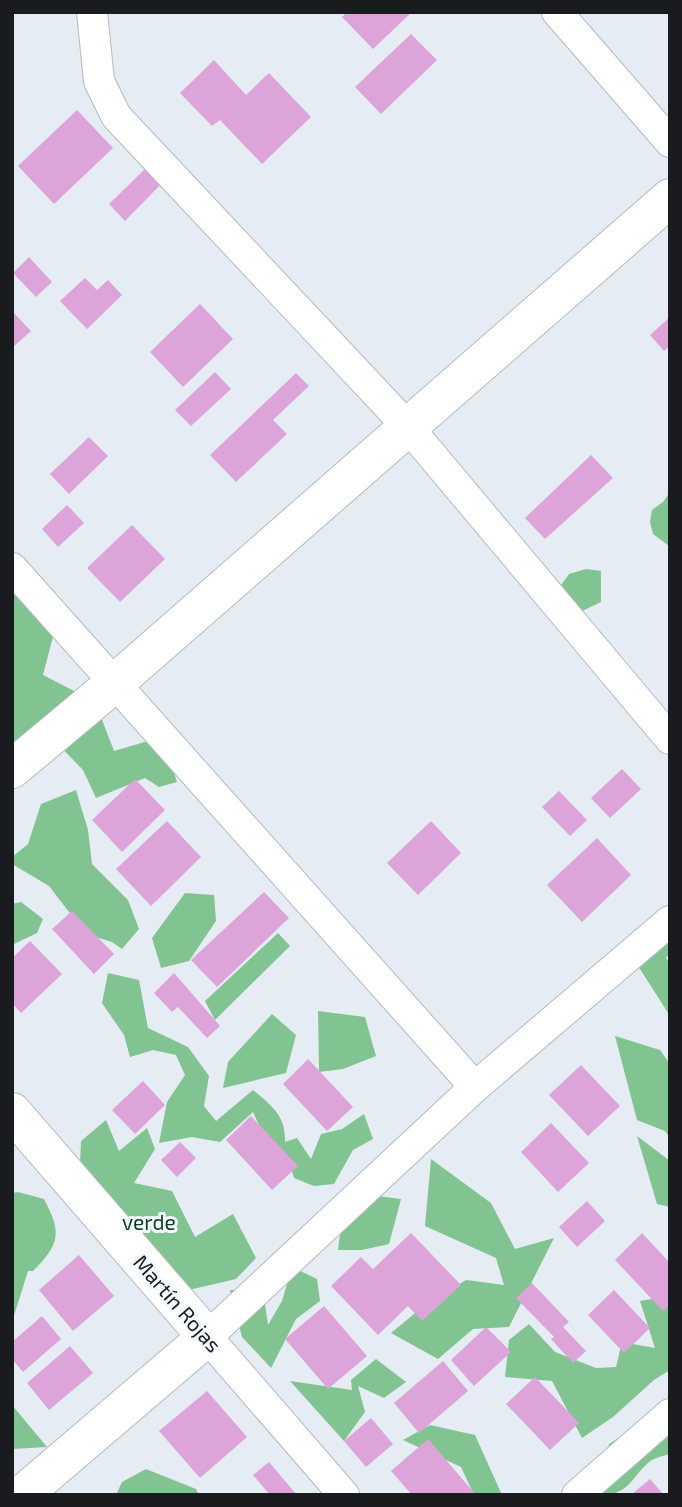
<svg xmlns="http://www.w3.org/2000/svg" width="682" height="1507" font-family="'Exo 2',sans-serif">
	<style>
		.forest { fill: #82c392 }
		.building { fill: #dda4d9 }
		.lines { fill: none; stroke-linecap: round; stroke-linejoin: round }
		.minor-casing { stroke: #b3bac0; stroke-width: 32 }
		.tertiary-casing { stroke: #b3bac0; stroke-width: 40 }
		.minor { stroke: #fff; stroke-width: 30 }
		.tertiary { stroke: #fff; stroke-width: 38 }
		.labels { text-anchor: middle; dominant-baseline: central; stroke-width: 6; stroke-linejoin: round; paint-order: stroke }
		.park-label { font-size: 21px; fill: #0c3e1e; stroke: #f4f9ff }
		.street-label { font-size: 21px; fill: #191b1e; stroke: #f4f9ff }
	</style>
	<rect width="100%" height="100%" fill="#e6ecf3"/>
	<!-- forest -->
	<g class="forest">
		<path d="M670,492V545L669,546L653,534L650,522L652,510L663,502Z"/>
		<path d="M28,564L61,606L43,675L80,694L12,761V577Z"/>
		<path d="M586,569L601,571V602L582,611L559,588L569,574Z"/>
		<path d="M99,712L114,751L162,737L177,782L159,787L145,778L96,798L83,770L53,739Z"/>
		<path d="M76,790L88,830L92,864L128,900L139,929L122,949L112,942L86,934L49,886L12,864V857L28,844L41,804Z"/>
		<path d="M185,893L214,895L216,921L189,961L161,968L152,938Z"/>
		<path d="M21,902L43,919L37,933L12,945V904Z"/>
		<path d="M670,926V953L666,958L670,963V1016L633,958Z"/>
		<path d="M278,933L290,946L215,1020L205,1001Z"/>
		<path d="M108,973L139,980L148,1028L188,1047L209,1076L204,1106L216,1121L253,1090C272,1106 286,1116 285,1142L297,1138L311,1159L321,1134L342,1129L364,1114L373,1139L353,1150L334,1184L314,1186L294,1178L289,1161L269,1147L253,1112L220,1142L192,1137L159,1143L167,1102L185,1075L176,1055L153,1050L130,1057L124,1035L102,1003Z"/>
		<path d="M318,1011L365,1017L376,1056L343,1069L319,1072Z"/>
		<path d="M272,1014L296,1035L286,1073L223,1088L228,1062Z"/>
		<path d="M615,1036L660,1050L670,1064V1138L665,1131L637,1120Z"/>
		<path d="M106,1120L119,1151L147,1128L155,1149L134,1183L172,1191L195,1237L233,1214L256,1258L236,1279L176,1293L79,1189L81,1141Z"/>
		<path d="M637,1136L670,1161V1207L657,1204Z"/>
		<path d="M431,1159L491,1203L515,1249L554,1238L509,1327L473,1329L438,1359L391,1333L425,1305L466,1280L504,1285L496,1258L425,1226Z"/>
		<path d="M18,1192L44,1199C62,1233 60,1244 33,1271H28L12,1322V1193Z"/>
		<path d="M345,1192L401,1199L389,1244L362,1250H338Z"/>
		<path d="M292,1267L317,1279L320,1301L296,1319L271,1368L242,1337L230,1290H263L268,1325L282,1301Z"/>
		<path d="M670,1296V1370L654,1380L613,1417L582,1438L552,1381L505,1377L509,1340L529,1324L555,1352L596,1368L616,1367L622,1342L655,1348L640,1301Z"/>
		<path d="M376,1359L406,1382L384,1398L358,1386L365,1412L344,1441L290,1381L352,1390L351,1380Z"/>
		<path d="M12,1405L47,1447L12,1449Z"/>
		<path d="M666,1409L670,1417V1454C663,1456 654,1458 649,1462C630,1479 629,1495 600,1495L609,1444Z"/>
		<path d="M430,1425L475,1435L502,1495H474L461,1467L403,1440Z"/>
		<path d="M146,1469L196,1489L199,1495H116L122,1482Z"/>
	</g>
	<!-- building -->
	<g class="building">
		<path d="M347,12H412L373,49L342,17Z"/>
		<path d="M411,34L437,60L381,114L355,87Z"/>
		<path d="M214,60L246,95L269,73L311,117L262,164L220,120L212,126L180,93Z"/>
		<path d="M77,110L113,148L54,204L18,166Z"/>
		<path d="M147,167L162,183L125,221L109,204Z"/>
		<path d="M29,257L52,282L36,297L13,273Z"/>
		<path d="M85,278L97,290L108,280L122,295L87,329L60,301Z"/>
		<path d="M200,304L233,339L183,387L150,352Z"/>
		<path d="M12,311L31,331L12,348Z"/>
		<path d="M670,317V346L664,351L650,335Z"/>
		<path d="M215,372L231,389L191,426L175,410Z"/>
		<path d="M296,373L309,386L273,420L287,434L236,482L210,455Z"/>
		<path d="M89,437L108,456L69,494L50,474Z"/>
		<path d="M591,455L613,478L545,539L525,518Z"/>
		<path d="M67,505L84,523L58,547L42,529Z"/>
		<path d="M132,525L165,559L120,602L87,568Z"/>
		<path d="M622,769L641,789L610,818L591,798Z"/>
		<path d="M135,779L165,810L122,852L92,820Z"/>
		<path d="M559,791L587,820L570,836L542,807Z"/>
		<path d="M167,821L201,857L151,906L116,869Z"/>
		<path d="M431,821L461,853L418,895L387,863Z"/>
		<path d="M597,838L631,875L582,922L547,885Z"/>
		<path d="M264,892L289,918L217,987L191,960Z"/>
		<path d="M72,911L114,954L94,974L52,929Z"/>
		<path d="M30,941L62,974L21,1013L12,1003V958Z"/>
		<path d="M174,973L220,1026L207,1038L178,1007L172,1012L154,993Z"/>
		<path d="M308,1059L353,1107L327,1131L283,1084Z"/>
		<path d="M581,1065L620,1106L588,1136L549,1095Z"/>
		<path d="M143,1081L165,1105L135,1134L112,1110Z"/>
		<path d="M251,1116L298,1166L272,1190L226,1140Z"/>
		<path d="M551,1123L589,1163L558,1192L521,1152Z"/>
		<path d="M180,1142L196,1158L177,1177L161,1160Z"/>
		<path d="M587,1201L605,1221L577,1247L559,1227Z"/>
		<path d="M411,1233L461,1285L422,1321L408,1306L378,1335L331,1286L361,1257L373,1269Z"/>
		<path d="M642,1233L670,1263V1304L663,1311L615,1260Z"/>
		<path d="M79,1255L114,1296L73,1331L39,1290Z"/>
		<path d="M532,1283L569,1322L563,1327L586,1351L573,1363L551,1339L554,1337L516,1298Z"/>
		<path d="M614,1290L650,1328L624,1353L588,1315Z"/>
		<path d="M324,1306L367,1356L328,1389L285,1339Z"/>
		<path d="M42,1316L61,1339L23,1372L12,1359V1342Z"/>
		<path d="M486,1327L511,1352L474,1386L451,1360Z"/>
		<path d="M70,1346L93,1373L49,1410L27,1383Z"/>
		<path d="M443,1361L468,1391L419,1433L394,1403Z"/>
		<path d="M535,1377L579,1423L550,1450L506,1404Z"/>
		<path d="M207,1391L247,1437L200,1478L159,1431Z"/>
		<path d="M371,1418L393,1444L366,1467L344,1441Z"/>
		<path d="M428,1439L476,1495H412L391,1471Z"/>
		<path d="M269,1462L285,1481L297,1495H270L253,1475Z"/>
		<path d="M650,1479L664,1495H631Z"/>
	</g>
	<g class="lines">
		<defs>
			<g id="minor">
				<path d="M92,12L99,81L116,116L408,427L670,739"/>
				<path d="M557,12L670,142"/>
				<path d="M12,568L475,1087"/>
				<path d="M344,1495L207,1337L475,1087L670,921"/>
				<path d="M577,1495L670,1414"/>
			</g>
			<g id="tertiary">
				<path d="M12,769L116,682L670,198"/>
				<path d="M12,1112L207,1337L22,1495"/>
			</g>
		</defs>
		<!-- minor casing -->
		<use href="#minor" class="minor-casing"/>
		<!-- tertiary casing -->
		<use href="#tertiary" class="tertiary-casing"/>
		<!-- minor -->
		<use href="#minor" class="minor"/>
		<!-- tertiary -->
		<use href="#tertiary" class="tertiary"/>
	</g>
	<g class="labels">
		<!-- park labels -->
		<g class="park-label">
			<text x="149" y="1221">verde</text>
		</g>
		<!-- street labels -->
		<g class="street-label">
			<text transform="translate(178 1303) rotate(49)">Martín Rojas</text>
		</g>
	</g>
	<!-- border -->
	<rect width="682" height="1507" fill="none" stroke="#191b1e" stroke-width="28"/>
</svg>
